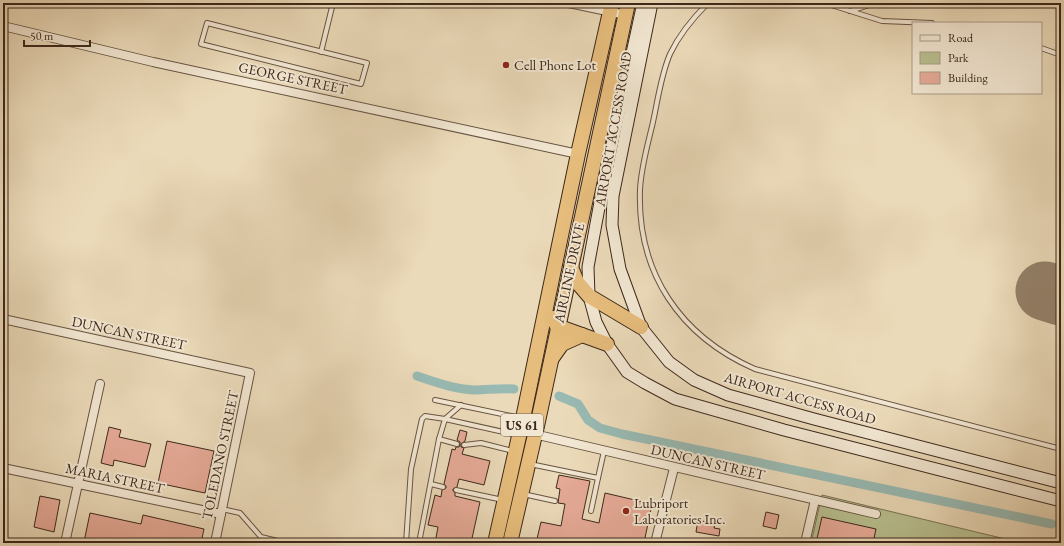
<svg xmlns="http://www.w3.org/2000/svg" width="1064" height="546" font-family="'EB Garamond',serif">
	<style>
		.green { fill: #b8bf8f; stroke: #7a7456 }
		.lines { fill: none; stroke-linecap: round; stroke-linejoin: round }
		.canal { stroke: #98bab3; stroke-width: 9 }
		.runway { stroke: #94816a; stroke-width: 59 }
		.building { fill: #e6aa97; stroke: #3d281c }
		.lane-casing { stroke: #685443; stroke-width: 6 }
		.street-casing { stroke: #685443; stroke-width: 10 }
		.secondary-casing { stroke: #3d281c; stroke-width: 13 }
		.highway-casing { stroke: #3d281c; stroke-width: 16 }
		.lane { stroke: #f2e7d2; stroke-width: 4 }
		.street { stroke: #f2e7d2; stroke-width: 8 }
		.secondary { stroke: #f2e7d2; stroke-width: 11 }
		.highway { stroke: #e6bd7c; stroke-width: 14 }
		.poi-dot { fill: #8f2418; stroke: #f2e7d2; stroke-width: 1.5 }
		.labels { text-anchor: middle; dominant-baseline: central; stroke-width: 4; stroke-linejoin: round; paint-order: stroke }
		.shield { fill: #f2e7d2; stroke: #736153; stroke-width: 1 }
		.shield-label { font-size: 13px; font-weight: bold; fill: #3d281c }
		.poi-label { font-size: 14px; fill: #3d281c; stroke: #f2e7d2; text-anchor: start }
		.street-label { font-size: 14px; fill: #3d281c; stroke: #f2e7d2 }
	</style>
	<rect width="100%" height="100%" fill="#ebdab9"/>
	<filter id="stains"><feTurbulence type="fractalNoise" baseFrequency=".005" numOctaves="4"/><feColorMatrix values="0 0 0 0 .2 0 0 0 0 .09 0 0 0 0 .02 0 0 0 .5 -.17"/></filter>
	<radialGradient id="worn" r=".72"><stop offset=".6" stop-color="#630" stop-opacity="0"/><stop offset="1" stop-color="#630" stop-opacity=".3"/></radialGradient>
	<!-- green -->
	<path class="green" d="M822,495L1022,543H811Z"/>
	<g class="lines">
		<!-- canal -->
		<g class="canal">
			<path d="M417,376C435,382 454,389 474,390C487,390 501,388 514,389"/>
			<path d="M559,396L578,404L588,420L600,428L622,434L1052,524"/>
		</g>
		<!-- runway -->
		<path class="runway" d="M1045,291L1061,296"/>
	</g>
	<!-- building -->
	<g class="building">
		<path d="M109,427L121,430L119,437L151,444L145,467L114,460L113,466L101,463Z"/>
		<path d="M460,430L467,432L465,441L461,444V447L464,448L462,454L490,461L484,485L459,479L457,487L453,489V491L455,493V496L480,502L471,543H435L438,527L428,525L435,495L441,497L442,490L446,488V486L444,484L452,449L455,450L456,447H459L460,445V442L457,440Z"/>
		<path d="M167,441L214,451L205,493L158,483Z"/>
		<path d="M559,475L590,481L582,519L599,523L605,493L652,504L644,543H536L541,522L561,526L565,504L558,503L560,489L556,488Z"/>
		<path d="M40,496L60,500L54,532L34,527Z"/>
		<path d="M766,512L779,515L776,529L763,526Z"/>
		<path d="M90,513L141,524L143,515L204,529L201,543H88L84,542Z"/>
		<path d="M822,517L876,529L873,543H816Z"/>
		<path d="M698,520L715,524L714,528L720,529L719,536L696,532Z"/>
	</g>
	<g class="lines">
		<defs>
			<g id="lane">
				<path d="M708,3C693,18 679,35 670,54C661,75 658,99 653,122C648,144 641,167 640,190C637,273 680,336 755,369L1061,449"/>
				<path d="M825,3L882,21L932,23"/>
				<path d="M850,11L876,3"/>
				<path d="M207,23L367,63L361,84L201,44Z"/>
				<path d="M1041,48L1061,55"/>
				<path d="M321,52L333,3"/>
				<path d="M435,400L521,418"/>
				<path d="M439,439L457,444"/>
				<path d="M464,445L481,443L513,451"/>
				<path d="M530,464L598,478L604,451"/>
				<path d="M431,484L443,487"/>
				<path d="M456,490L503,500"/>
				<path d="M523,494L555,501"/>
				<path d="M222,509L240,513L261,537L286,543"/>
				<path d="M591,511L598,478"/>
				<path d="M406,543L411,469L422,419L425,416L445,419L461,405"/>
				<path d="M419,543L439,439L445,419L517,435"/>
			</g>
			<g id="street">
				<path d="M569,3L626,15"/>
				<path d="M3,26L153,62L578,154"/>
				<path d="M3,319L250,373L215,543"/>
				<path d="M534,434L876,514"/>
				<path d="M3,468L221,514"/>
				<path d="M65,543L100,384"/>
				<path d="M655,543L674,468"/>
				<path d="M805,543L815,500"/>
			</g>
			<g id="secondary">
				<path d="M643,3L603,186L588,267L589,296L596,322L607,344L627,372L645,383L675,399L784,430L1061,501"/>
				<path d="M652,3L613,196L612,225L620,269L641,327L669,362L694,380L728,395L814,419L1061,483"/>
			</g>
			<g id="highway">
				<path d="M571,267L577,282L589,296L641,327"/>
				<path d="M553,318L557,326L607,344"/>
				<path d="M552,358L562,344L582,335"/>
				<path d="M495,543L522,423L578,154L612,3"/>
				<path d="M510,543L537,426L628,3"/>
			</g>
		</defs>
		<!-- lane casing -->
		<use href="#lane" class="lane-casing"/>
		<!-- street casing -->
		<use href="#street" class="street-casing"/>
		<!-- secondary casing -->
		<use href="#secondary" class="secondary-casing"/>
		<!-- highway casing -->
		<use href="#highway" class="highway-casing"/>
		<!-- lane -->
		<use href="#lane" class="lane"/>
		<!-- street -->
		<use href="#street" class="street"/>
		<!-- secondary -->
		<use href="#secondary" class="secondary"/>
		<!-- highway -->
		<use href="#highway" class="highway"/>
	</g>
	<!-- markers -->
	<g class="poi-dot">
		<circle cx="506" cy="65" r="4"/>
		<circle cx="626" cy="511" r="4"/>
	</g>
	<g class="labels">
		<!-- shield labels -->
		<rect class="shield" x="501" y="414" width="42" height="22" rx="3"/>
		<g class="shield-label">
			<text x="522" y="425">US 61</text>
		</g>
		<!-- poi labels -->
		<g class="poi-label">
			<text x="514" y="65">Cell Phone Lot</text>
			<text x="634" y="503">Lubriport<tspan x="634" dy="16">Laboratories Inc.</tspan></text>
		</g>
		<!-- street labels -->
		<g class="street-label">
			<text transform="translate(293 78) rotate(12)">GEORGE STREET</text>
			<text transform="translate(613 129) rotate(-80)">AIRPORT ACCESS ROAD</text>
			<text transform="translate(569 273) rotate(-78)">AIRLINE DRIVE</text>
			<text transform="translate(129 333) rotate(12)">DUNCAN STREET</text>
			<text transform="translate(800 398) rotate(16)">AIRPORT ACCESS ROAD</text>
			<text transform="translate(220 455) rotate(-78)">TOLEDANO STREET</text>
			<text transform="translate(708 462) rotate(13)">DUNCAN STREET</text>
			<text transform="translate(115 478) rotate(12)">MARIA STREET</text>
		</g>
	</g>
	<!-- margin -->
	<rect width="1064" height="546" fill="none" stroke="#ebdab9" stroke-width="16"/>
	<rect x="4" y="4" width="1056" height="538" fill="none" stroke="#3d281c" stroke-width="2"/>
	<rect x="8" y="8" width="1048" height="530" fill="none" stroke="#3d281c"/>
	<!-- legend -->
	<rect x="912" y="22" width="130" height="72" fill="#f2e7d2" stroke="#aa9b89"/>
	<rect x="920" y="35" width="20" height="6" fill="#f2e7d2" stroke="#aa9b89"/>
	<text x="948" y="42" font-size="12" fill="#3d281c">Road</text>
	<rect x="920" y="52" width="20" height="12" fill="#b8bf8f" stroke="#aa9b89"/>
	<text x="948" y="62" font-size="12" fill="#3d281c">Park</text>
	<rect x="920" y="72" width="20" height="12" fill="#e6aa97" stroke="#aa9b89"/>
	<text x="948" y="82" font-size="12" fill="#3d281c">Building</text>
	<!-- scale -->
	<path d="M24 40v6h66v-6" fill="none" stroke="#3d281c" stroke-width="2"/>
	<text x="30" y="40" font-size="12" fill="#3d281c" stroke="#f2e7d2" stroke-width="3" paint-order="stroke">50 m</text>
	<rect width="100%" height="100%" filter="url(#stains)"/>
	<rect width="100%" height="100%" fill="url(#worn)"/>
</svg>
